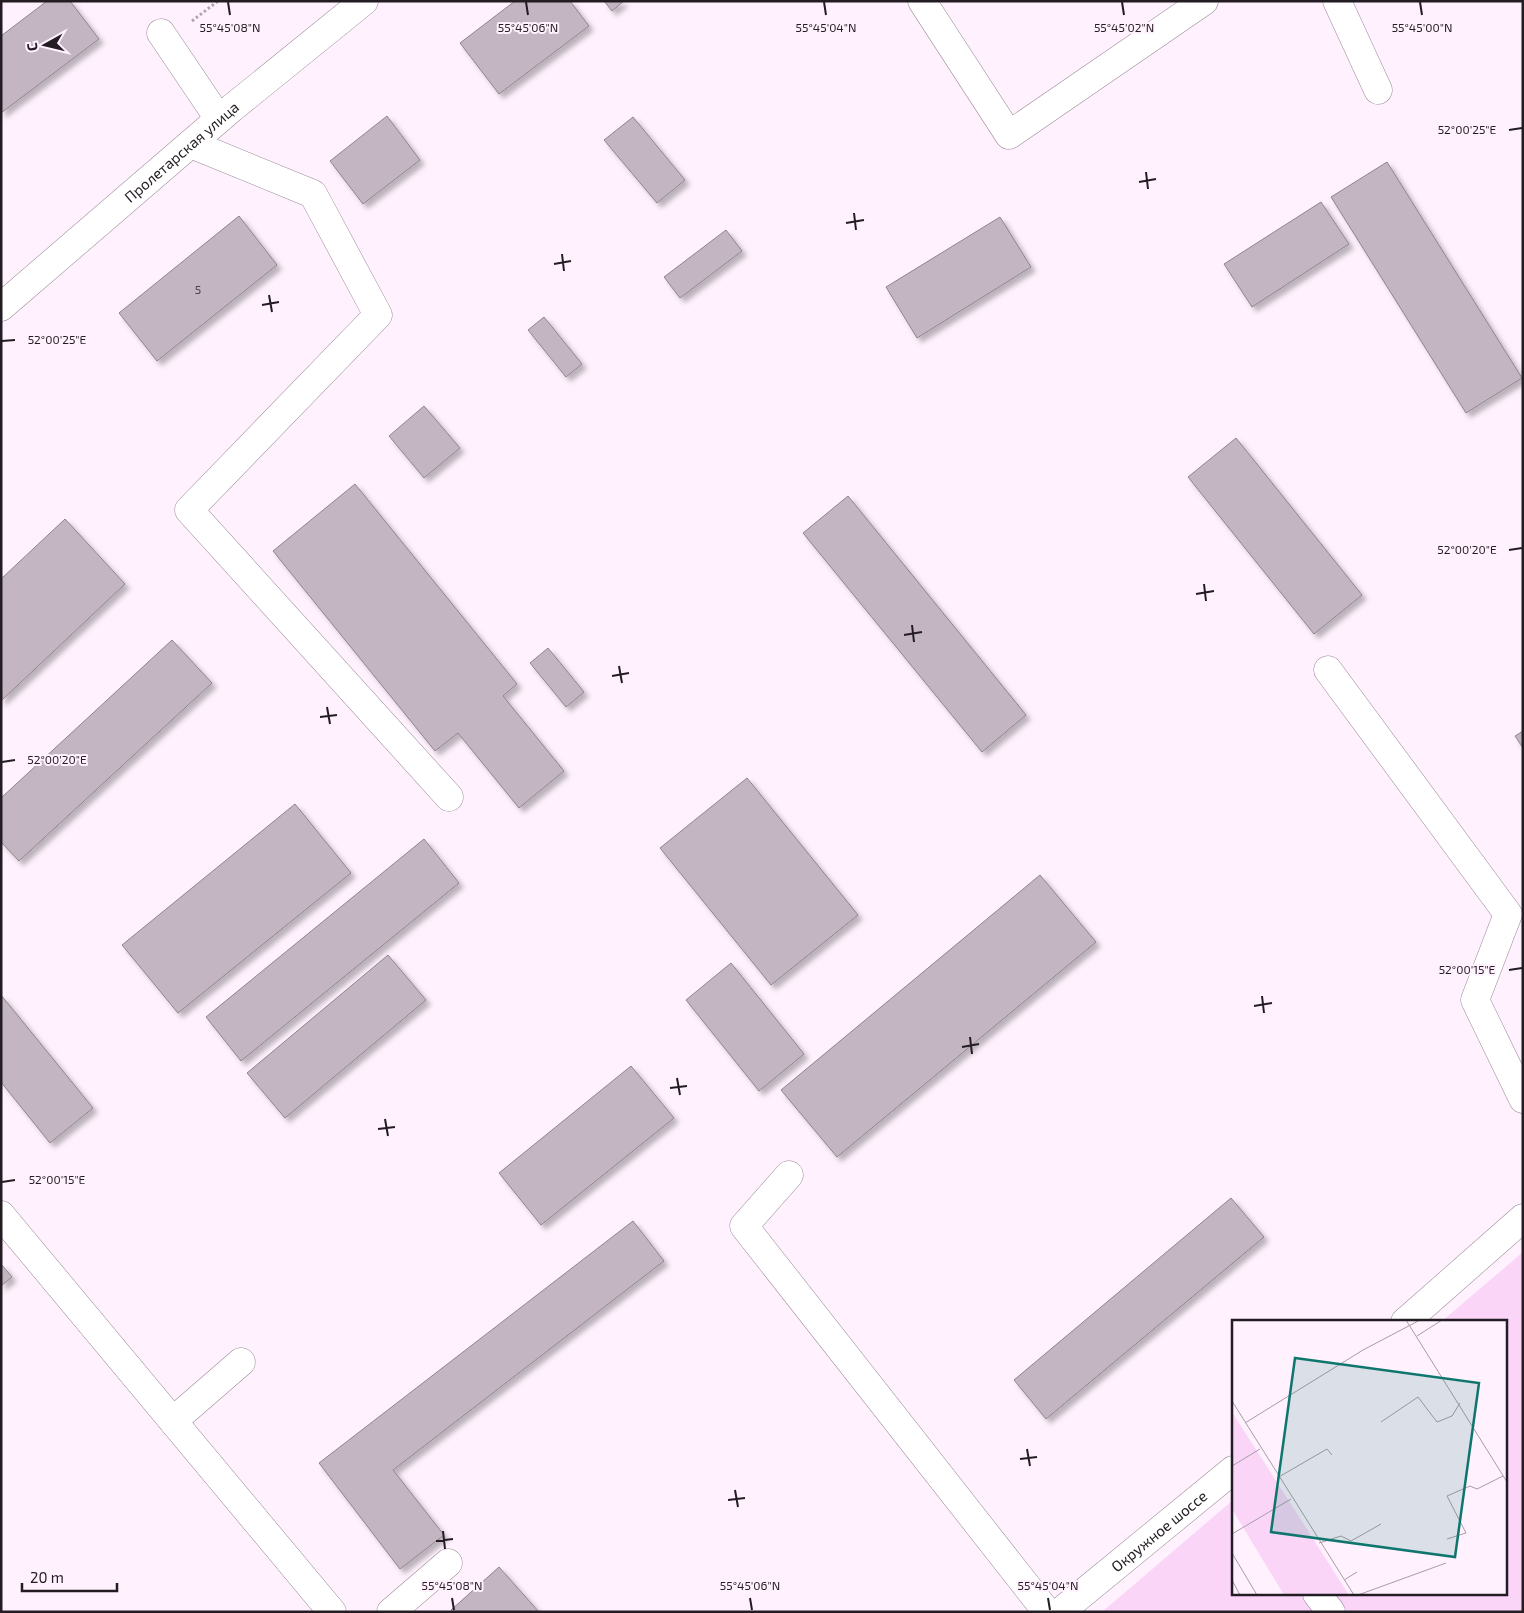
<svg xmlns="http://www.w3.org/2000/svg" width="1524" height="1613" font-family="'Exo 2',sans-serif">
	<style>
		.green { fill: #fad5f8 }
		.building { fill: #c4b5c3; stroke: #918390; filter: url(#shadow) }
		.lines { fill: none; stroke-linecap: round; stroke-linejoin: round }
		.minor-casing { stroke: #998a98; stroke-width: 29 }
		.path { stroke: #afa5af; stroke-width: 3; stroke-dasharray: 2.5 2.5; stroke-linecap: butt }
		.minor { stroke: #fff; stroke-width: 28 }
		.ticks { fill: none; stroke: #231d23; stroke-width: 2 }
		.labels { text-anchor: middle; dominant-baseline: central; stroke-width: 4; stroke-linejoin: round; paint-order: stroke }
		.number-label { font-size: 12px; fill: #4b434b }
		.street-label { font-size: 15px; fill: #231d23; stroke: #fff2fe }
		.inset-road { fill: none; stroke: #a79da6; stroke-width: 1 }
		.view { fill: #0f766e; fill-opacity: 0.15; stroke: #0f766e; stroke-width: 2.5 }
		.inset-edge { fill: none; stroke: #231d23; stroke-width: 2.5 }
		.ticks-label { font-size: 12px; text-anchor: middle; fill: #231d23; stroke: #fff2fe; stroke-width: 4; stroke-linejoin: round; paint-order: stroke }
	</style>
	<defs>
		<filter id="shadow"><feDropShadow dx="4.5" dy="4.5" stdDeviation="2.5" flood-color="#0004"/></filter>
	</defs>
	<rect width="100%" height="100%" fill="#fff2fe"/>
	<!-- green -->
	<path class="green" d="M1523,1252V1612H1102L1233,1500V1594H1505V1322H1441Z"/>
	<!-- building -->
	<g class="building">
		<path d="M47,1H70L99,39L1,113V36Z"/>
		<path d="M515,1H570L589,26L499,94L460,43Z"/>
		<path d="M604,1H624L612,11Z"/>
		<path d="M387,116L420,160L363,204L330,161Z"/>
		<path d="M633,117L685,180L657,203L604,140Z"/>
		<path d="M1387,162L1522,378L1466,413L1331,197Z"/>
		<path d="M1321,202L1349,244L1252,307L1224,264Z"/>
		<path d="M239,216L277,265L157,361L119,313Z"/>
		<path d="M1000,217L1031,267L917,338L886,287Z"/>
		<path d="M726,230L742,251L680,298L664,277Z"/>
		<path d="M544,317L582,364L566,377L528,330Z"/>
		<path d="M424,406L460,448L424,478L389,436Z"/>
		<path d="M1236,438L1362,595L1314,634L1188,477Z"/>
		<path d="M355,484L517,684L503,696L564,771L519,808L458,733L435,751L273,551Z"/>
		<path d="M848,496L1026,715L982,752L803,533Z"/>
		<path d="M65,519L125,584L1,701V579Z"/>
		<path d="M172,640L212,683L19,861L1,842V798Z"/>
		<path d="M548,648L584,692L566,707L530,663Z"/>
		<path d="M1523,731V748L1515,736Z"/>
		<path d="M747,778L858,915L771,985L660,848Z"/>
		<path d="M295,804L351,873L178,1013L122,945Z"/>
		<path d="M424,839L459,883L241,1061L206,1017Z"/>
		<path d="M1040,875L1096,942L837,1157L781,1090Z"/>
		<path d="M388,955L426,1000L285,1118L247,1073Z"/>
		<path d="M731,963L804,1054L759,1091L686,1000Z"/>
		<path d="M1,995L93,1108L50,1143L1,1082Z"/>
		<path d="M631,1066L674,1118L541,1225L499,1173Z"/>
		<path d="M1231,1198L1264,1237L1046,1419L1014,1380Z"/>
		<path d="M633,1221L664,1261L393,1470L444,1535L400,1569L319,1463Z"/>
		<path d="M1,1264L12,1277L1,1286Z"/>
		<path d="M499,1567L539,1612H453L451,1610Z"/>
	</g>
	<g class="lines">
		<defs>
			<g id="minor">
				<path d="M922,1L1009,135L1204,1"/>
				<path d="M1337,1L1378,90"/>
				<path d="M161,33L219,119"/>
				<path d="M191,144L313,194L378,315L189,510L449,797"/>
				<path id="s1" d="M1,307L232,108L364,1"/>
				<path d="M1328,670L1508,914L1475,1000L1523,1099"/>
				<path d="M789,1175L744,1226L1047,1612"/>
				<path d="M1,1215L332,1612"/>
				<path d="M1405,1322L1523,1218"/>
				<path d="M173,1421L241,1362"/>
				<path d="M1317,1594L1331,1612"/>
				<path d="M391,1612L448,1563"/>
				<path id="s2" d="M1060,1612L1233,1470"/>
			</g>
		</defs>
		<!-- minor casing -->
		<use href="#minor" class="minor-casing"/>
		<!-- path -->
		<path class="path" d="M192,21L218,1"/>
		<!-- minor -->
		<use href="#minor" class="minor"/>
	</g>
	<!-- ticks -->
	<path class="ticks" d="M228,2L230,15M526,2L528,15M824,2L826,15M1122,2L1124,15M1420,2L1422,15M1509,130L1522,128M1146,172L1148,189M1139,182L1156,179M854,213L856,230M846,223L864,220M562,254L564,271M554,264L571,261M269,295L272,312M262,305L279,302M2,341L15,340M1509,550L1522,548M1204,584L1206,601M1196,594L1214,591M912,625L914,642M904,635L922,632M619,666L622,683M612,676L629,673M327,707L330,724M320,717L337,715M2,762L15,760M1509,970L1522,968M1262,996L1264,1013M1254,1006L1272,1003M970,1037L972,1054M962,1047L979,1044M677,1078L680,1095M670,1088L687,1086M385,1119L388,1136M378,1129L395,1127M2,1182L15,1180M1027,1449L1030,1466M1020,1459L1037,1457M735,1490L738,1507M728,1500L745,1498M443,1531L445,1549M436,1541L453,1539M452,1598L454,1610M750,1598L752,1610M1048,1598L1050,1610"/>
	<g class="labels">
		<!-- number labels -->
		<g class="number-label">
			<text x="198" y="289">5</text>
		</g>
		<!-- street labels -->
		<g class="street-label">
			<text stroke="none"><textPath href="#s1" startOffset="238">Пролетарская улица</textPath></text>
			<text stroke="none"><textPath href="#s2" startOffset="128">Окружное шоссе</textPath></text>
		</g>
	</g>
	<!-- overview -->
	<g transform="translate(1232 1320)">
		<rect width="275" height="275" fill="#fff2fe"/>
		<path d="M0,92L117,275H52L0,189Z" fill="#fad5f8"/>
		<path class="inset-road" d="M174,0L275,162M185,16L210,0M0,81L122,275M149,102L186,77L205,102L220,96L228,83M13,103L131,30L188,0M0,146L28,129M45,158L95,129L100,135M0,214L59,179M215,219L234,213L215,176L238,166L245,169L271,156M87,223L109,216L119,221L149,204M0,233L25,275M0,260L8,275M112,260L125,252M126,275L214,243"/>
		<path class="view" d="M63,38L247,63L223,237L39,212Z"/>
		<rect width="275" height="275" class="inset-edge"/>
	</g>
	<g class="ticks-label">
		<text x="230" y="32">55°45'08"N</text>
		<text x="528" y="32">55°45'06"N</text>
		<text x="826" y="32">55°45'04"N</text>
		<text x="1124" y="32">55°45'02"N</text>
		<text x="1422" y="32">55°45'00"N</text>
		<text x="1467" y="134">52°00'25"E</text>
		<text x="57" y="344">52°00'25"E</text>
		<text x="1467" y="554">52°00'20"E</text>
		<text x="57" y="764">52°00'20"E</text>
		<text x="1467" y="974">52°00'15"E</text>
		<text x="57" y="1184">52°00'15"E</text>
		<text x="452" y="1590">55°45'08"N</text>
		<text x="750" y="1590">55°45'06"N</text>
		<text x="1048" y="1590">55°45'04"N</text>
	</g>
	<!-- border -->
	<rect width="1524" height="1613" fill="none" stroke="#231d23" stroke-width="5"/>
	<!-- north arrow -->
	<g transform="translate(45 45) rotate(262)" stroke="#fff2fe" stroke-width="4" paint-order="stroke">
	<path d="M0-4L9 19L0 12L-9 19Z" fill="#231d23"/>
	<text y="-8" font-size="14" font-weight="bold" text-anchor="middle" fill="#231d23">С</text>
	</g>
	<!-- scale -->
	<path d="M22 1583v8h95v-8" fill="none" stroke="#231d23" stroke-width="2.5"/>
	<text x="30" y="1583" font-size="15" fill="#231d23" stroke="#fff2fe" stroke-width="4" paint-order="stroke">20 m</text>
</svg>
